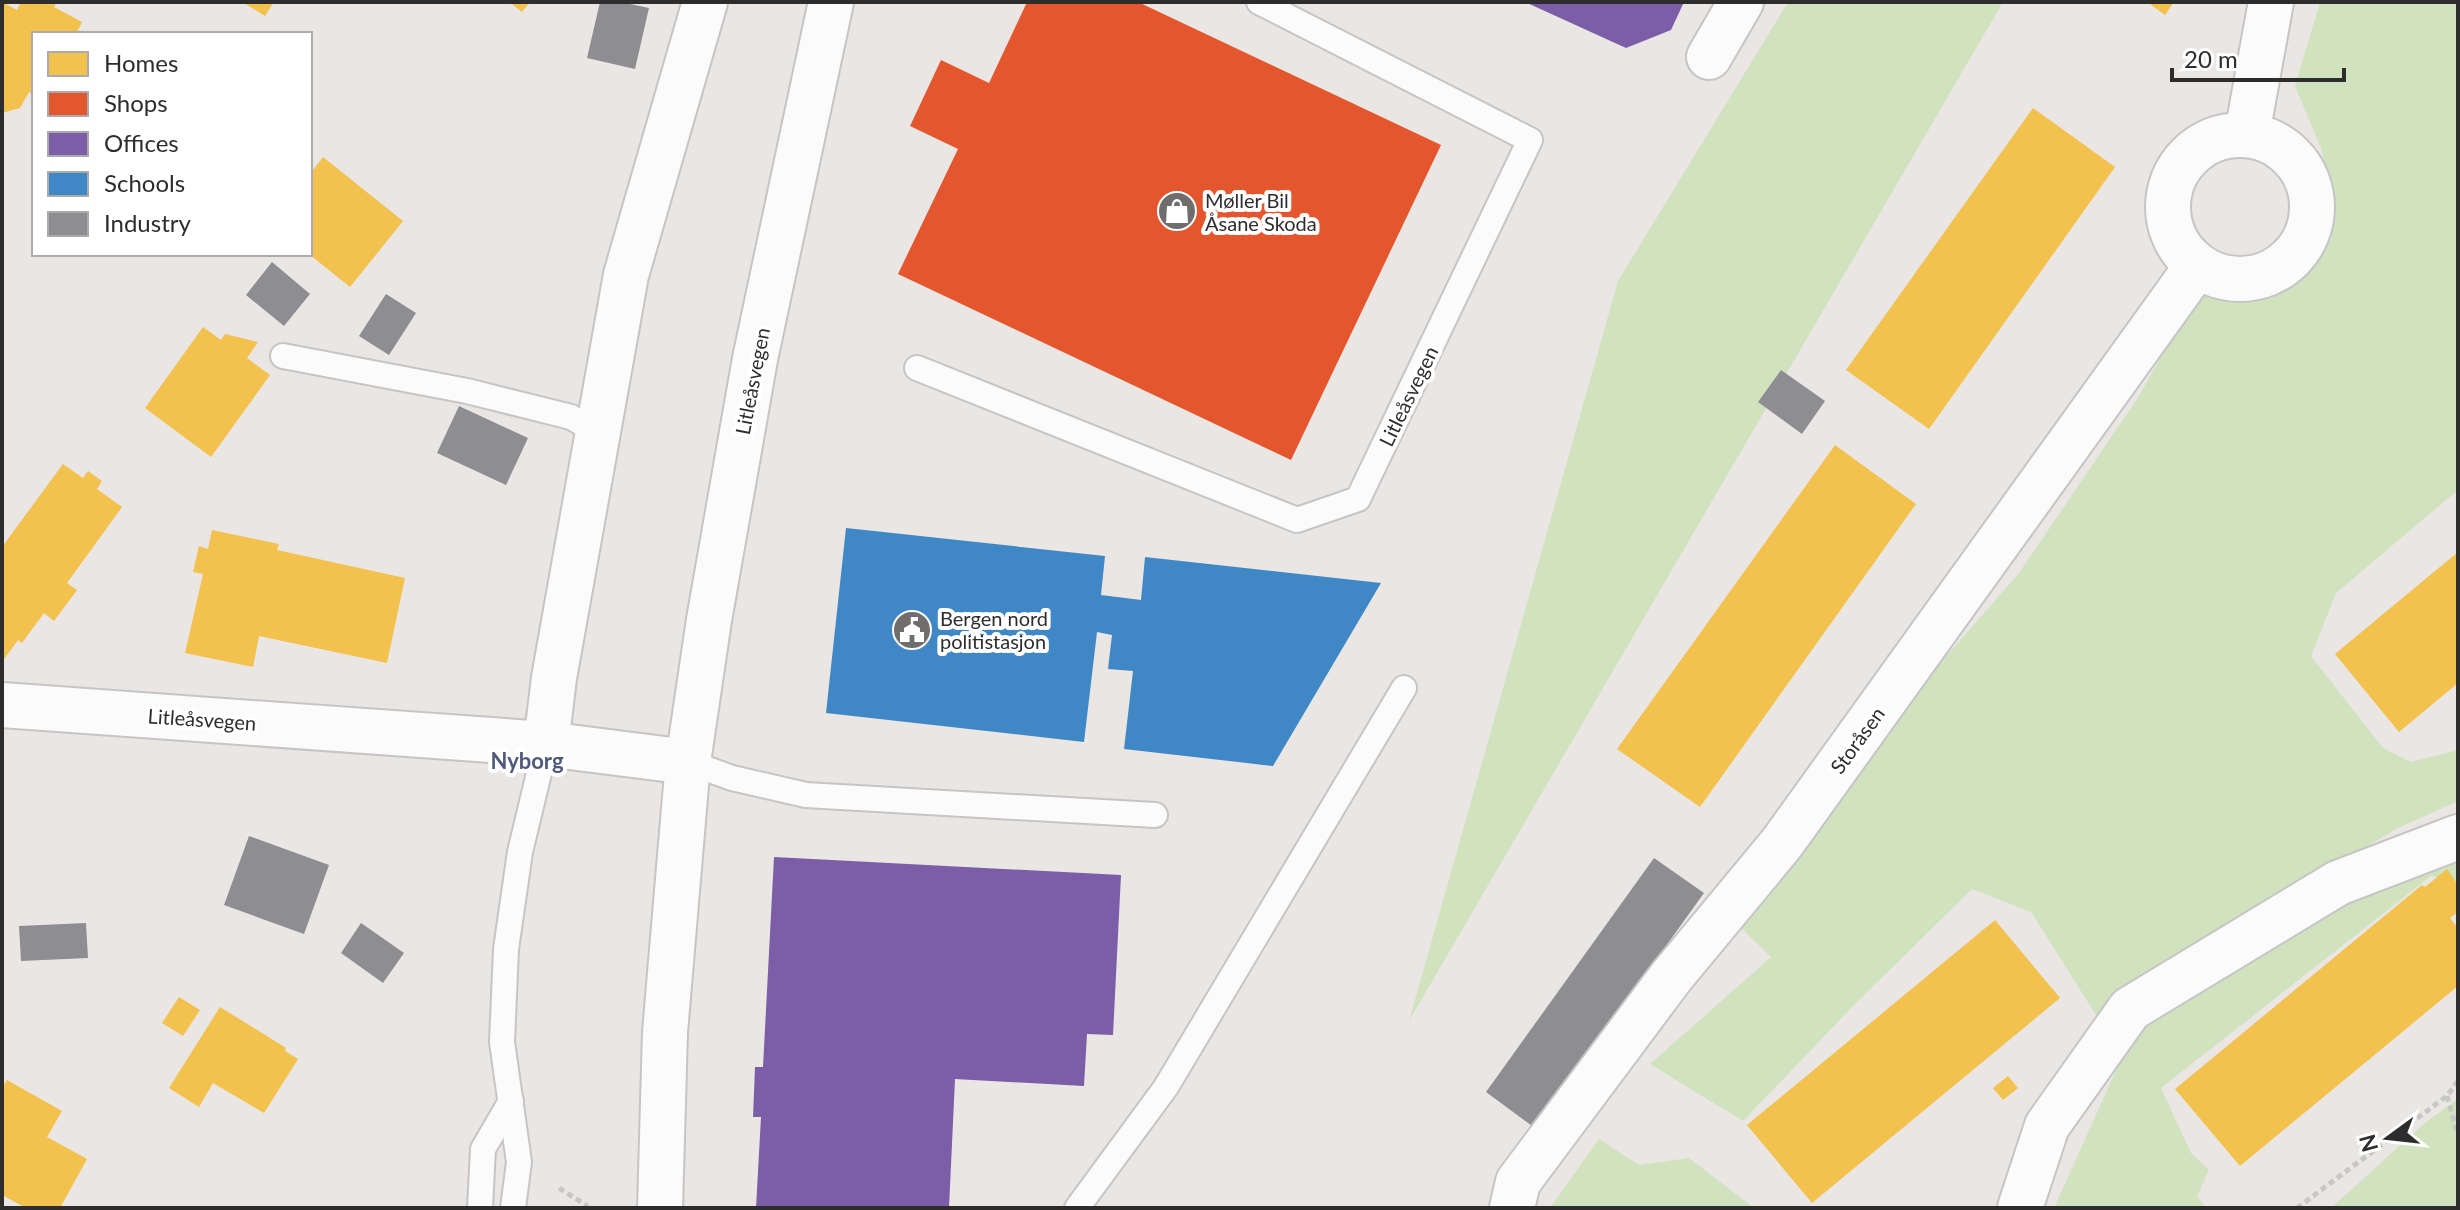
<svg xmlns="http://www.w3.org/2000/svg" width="2460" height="1210" font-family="Lato,sans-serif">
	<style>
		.green { fill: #d0e3be }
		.homes { fill: #f2c14e }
		.shops { fill: #e4572e }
		.offices { fill: #7b5ea7 }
		.schools { fill: #3f88c5 }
		.industry { fill: #8d8d92 }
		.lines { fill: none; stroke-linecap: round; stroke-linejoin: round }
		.service-casing { stroke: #c6c5c5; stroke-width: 28 }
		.minor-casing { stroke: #c6c5c5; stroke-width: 48 }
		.tertiary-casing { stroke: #c6c5c5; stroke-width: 48 }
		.path { stroke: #c7c7c6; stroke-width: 5; stroke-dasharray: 6 4; stroke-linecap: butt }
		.service { stroke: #fcfbfb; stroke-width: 24 }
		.minor { stroke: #fcfbfb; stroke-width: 44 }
		.tertiary { stroke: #fcfbfb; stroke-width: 44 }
		.labels { text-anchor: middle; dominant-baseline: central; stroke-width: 8; stroke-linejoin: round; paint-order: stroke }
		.poi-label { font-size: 20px; fill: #2d2d2d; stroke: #fff; text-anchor: start }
		.street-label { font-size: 20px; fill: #2d2d2d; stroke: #fff }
		.neighbourhood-label { font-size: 22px; font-weight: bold; fill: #4f5a7b; stroke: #fff }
	</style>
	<rect width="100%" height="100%" fill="#eae6e3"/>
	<!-- green -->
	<g class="green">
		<path d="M1788,2H2003L1409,1021L1618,281Z"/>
		<path d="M2320,2H2458V490L2336,593L2311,656L2383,748L2411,762L2458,750V801L2396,829L2118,997L2096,1015L2031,912L1972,889L1854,1005L1743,1121L1650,1064L1771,957L1737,924L1896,714L2019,573L2137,399L2201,287L2281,286L2332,239L2322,151L2295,86Z"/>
		<path d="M2452,860L2458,867V887L2453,881L2431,876L2161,1088L2191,1153L2209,1170L2197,1196L2206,1208H2054L2131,1037L2400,868Z"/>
		<path d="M2458,1099V1208H2331L2426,1122Z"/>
		<path d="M1599,1139L1639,1165L1689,1158L1754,1208H1550Z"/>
	</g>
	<!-- homes -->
	<g class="homes">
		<path d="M2,2L17,10L21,2H57L54,7L82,22L76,34H34V95L29,92L20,108L2,113Z"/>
		<path d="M242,2H274L265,16Z"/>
		<path d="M509,2H530L522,12Z"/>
		<path d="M2147,2H2174L2165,15Z"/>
		<path d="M2033,108L2115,167L1929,429L1846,370Z"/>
		<path d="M323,157L403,221L350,287L310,255V174Z"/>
		<path d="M203,327L221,340L225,334L258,342L247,358L270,375L211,457L145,408Z"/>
		<path d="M1835,445L1916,504L1700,807L1617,749Z"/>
		<path d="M63,464L83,478L88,471L102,481L97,489L122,507L67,583L77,590L54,621L44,613L22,643L18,640L2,662V547Z"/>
		<path d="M212,530L279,544L277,550L405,578L387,663L259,636L253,667L185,653L203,574L193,572L199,546L208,549Z"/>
		<path d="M2458,552V683L2399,732L2335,654Z"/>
		<path d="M2447,869L2458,885V912L2450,918L2458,928V986L2240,1166L2175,1089L2422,885L2425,887Z"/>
		<path d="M1995,920L2060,998L1812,1203L1747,1125Z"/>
		<path d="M179,997L200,1010L183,1036L162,1023Z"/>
		<path d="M220,1007L286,1048L285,1051L298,1059L264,1113L213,1083L199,1107L169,1088Z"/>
		<path d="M2008,1076L2018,1088L2003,1100L1993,1088Z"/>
		<path d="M7,1080L62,1111L47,1137L87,1159L60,1208H26L2,1195V1088Z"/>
	</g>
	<!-- shops -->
	<path class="shops" d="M1027,2H1138L1441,145L1291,460L898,274L958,149L910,126L941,60L989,83Z"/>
	<!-- offices -->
	<g class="offices">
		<path d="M1525,2H1684L1671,30L1626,48Z"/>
		<path d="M774,857L1121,875L1113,1035L1087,1034L1084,1086L955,1079L949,1208H756L761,1117H753L755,1067H763Z"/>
	</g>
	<!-- schools -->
	<path class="schools" d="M846,528L1105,556L1101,595L1141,600L1145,557L1381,583L1273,766L1124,749L1133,671L1108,669L1112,635L1097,632L1084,742L826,713Z"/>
	<!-- industry -->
	<g class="industry">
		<path d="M600,2H621L649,8L635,69L587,58Z"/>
		<path d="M272,262L310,294L284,326L246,295Z"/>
		<path d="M386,294L416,313L389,355L359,336Z"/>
		<path d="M1781,370L1825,401L1802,434L1758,402Z"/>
		<path d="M459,406L528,438L506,485L437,453Z"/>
		<path d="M249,836L329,865L304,934L224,905Z"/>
		<path d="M1654,858L1704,893L1535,1128L1486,1092Z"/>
		<path d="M86,923L88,958L21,961L19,926Z"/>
		<path d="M361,923L404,953L383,983L341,953Z"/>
	</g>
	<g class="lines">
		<defs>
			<g id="service">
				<path d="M283,356L467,391L571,417L598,433"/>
				<path d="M917,368L1297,520L1358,499L1530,140L1259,2"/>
				<path d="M688,762L732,778L806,795L1155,815"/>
				<path d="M480,1208L483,1149L511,1101"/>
				<path d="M513,1208L519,1162L502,1042L506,949L520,852L546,744"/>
				<path d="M1077,1208L1166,1087L1404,688"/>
			</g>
			<g id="minor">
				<path d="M1709,57L1741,2"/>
				<path d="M2247,134L2271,2"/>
				<circle cx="2240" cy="207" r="72"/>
				<path d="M2,705L546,744L688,762"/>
				<path d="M546,744L554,678L626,275L705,2"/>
				<path d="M1512,1208L1518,1182L1671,977L1782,843L2197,266"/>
				<path d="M2020,1208L2047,1126L2130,1009L2338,883L2458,837"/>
			</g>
			<path id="tertiary" d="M660,1208L665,1032L688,762L709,620L755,359L831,2"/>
		</defs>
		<!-- service casing -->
		<use href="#service" class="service-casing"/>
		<!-- minor casing -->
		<use href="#minor" class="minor-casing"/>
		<!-- tertiary casing -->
		<use href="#tertiary" class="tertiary-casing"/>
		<!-- path -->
		<g class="path">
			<path d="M2447,1096L2458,1135"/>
			<path d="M559,1188L586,1205L587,1208"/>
			<path d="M2297,1208L2447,1096L2458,1081"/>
		</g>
		<!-- service -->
		<use href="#service" class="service"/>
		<!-- minor -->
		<use href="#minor" class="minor"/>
		<!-- tertiary -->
		<use href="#tertiary" class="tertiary"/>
	</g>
	<!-- icons -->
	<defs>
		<symbol id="shop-disc" viewBox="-11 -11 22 22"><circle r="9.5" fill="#6f6e6d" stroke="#fff"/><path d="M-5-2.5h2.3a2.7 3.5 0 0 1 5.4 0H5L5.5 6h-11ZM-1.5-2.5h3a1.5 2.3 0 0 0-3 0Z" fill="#fff"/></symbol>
		<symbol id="civic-disc" viewBox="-11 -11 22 22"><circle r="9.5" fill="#6f6e6d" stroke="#fff"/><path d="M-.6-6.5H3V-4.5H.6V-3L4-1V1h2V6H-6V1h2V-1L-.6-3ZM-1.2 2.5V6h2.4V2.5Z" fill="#fff"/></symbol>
	</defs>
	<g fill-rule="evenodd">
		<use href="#shop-disc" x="1155" y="189" width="44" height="44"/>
		<use href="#civic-disc" x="890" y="608" width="44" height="44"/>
	</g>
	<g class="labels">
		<!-- poi labels -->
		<g class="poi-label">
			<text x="1205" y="200">Møller Bil<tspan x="1205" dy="23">Åsane Skoda</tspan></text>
			<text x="940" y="618">Bergen nord<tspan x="940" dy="23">politistasjon</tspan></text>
		</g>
		<!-- street labels -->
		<g class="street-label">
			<text transform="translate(752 381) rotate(-79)">Litleåsvegen</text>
			<text transform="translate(1408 396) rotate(-64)">Litleåsvegen</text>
			<text transform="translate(202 719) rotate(4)">Litleåsvegen</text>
			<text transform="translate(1857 740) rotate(-54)">Storåsen</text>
		</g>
		<!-- neighbourhood labels -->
		<g class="neighbourhood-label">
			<text x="527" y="760">Nyborg</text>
		</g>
	</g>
	<!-- border -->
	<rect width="2460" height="1210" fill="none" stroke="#2d2d2d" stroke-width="8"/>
	<!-- legend -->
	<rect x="32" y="32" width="280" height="224" fill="#ffffff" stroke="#ababab" stroke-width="2"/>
	<rect x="48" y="52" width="40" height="24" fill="#f2c14e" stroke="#ababab" stroke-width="2"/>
	<text x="104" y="72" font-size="24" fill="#2d2d2d">Homes</text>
	<rect x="48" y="92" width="40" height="24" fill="#e4572e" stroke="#ababab" stroke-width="2"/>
	<text x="104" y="112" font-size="24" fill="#2d2d2d">Shops</text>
	<rect x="48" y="132" width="40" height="24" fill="#7b5ea7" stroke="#ababab" stroke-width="2"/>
	<text x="104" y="152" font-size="24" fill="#2d2d2d">Offices</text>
	<rect x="48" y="172" width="40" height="24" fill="#3f88c5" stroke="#ababab" stroke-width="2"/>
	<text x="104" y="192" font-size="24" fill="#2d2d2d">Schools</text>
	<rect x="48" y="212" width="40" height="24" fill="#8d8d92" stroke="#ababab" stroke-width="2"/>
	<text x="104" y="232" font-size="24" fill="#2d2d2d">Industry</text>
	<!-- north arrow -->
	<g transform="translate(2388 1138) rotate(255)" stroke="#ffffff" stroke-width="6" paint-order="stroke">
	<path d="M0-6L14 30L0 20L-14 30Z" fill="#2d2d2d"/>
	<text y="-12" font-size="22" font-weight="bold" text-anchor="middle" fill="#2d2d2d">N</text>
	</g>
	<!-- scale -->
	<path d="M2172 68v12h172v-12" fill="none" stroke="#2d2d2d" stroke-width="4"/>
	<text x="2184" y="68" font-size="24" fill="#2d2d2d" stroke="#ffffff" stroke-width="6" paint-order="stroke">20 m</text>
</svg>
